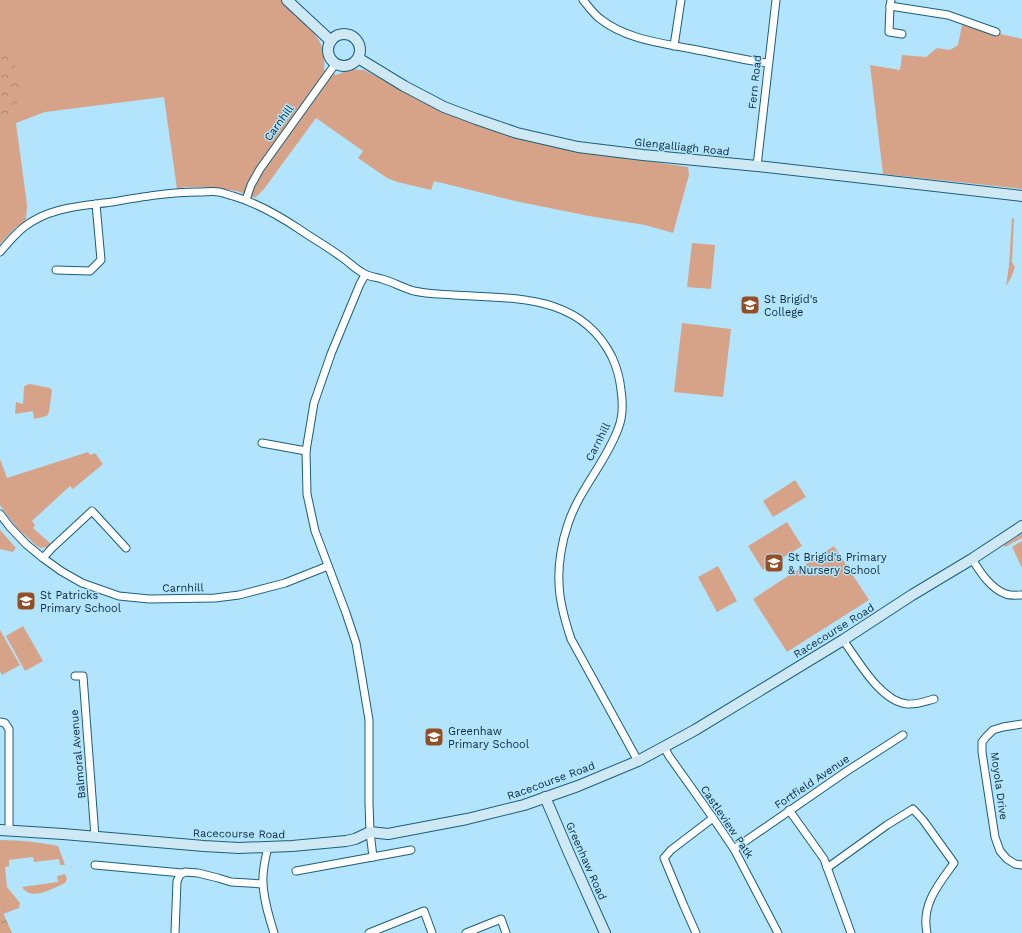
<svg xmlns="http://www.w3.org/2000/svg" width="1022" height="933" font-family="'Work Sans',sans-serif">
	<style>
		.green { fill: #d7a388 }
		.forest { fill: url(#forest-crowns) }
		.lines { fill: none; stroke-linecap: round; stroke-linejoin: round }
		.minor-casing { stroke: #1c5e79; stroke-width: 9 }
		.secondary-casing { stroke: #1c5e79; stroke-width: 12 }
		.minor { stroke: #fff; stroke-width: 7 }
		.secondary { stroke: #cfe9f4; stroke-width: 10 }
		.labels { text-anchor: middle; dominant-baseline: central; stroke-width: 3; stroke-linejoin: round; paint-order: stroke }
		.street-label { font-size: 11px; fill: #0d2833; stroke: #b2e5fd }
		.poi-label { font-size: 11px; fill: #0d2833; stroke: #b2e5fd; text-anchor: start }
	</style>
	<defs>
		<pattern id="forest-crowns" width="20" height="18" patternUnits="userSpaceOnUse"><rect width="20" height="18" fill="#d7a388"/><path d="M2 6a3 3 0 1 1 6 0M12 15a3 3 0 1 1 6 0" fill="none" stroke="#ad8570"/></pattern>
	</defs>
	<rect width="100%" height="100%" fill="#b2e5fd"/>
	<!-- green -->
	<g class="green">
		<path d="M0,0H282C296,14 321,34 324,54C325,59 324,65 324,70L337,75L349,69L364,70L418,99L571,150L688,167L689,175L673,233L645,225L589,216L515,201L434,181L431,190L397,182L387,178L358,158L363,151L316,118L264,189L255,198L237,191L204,187H185L177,189L164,97L45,112L16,123L27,205L26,220L15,228L0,244Z"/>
		<path d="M962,25L1022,39V189L883,174L870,65L900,70L902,55L926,57L937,48L950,50L958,45Z"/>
		<path d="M1012,218L1014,219L1012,262L1015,267L1011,278L1006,286L1009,265Z"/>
		<path d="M692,243L715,245L711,289L687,287Z"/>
		<path d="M682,323L731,329L723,397L674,392Z"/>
		<path d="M30,384L50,388L52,390L49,412L47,416L34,419L33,411L15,414L16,402L23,404L24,387L26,385Z"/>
		<path d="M88,452L90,455L95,453L103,464L73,489L70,486L32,521L35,525L33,528L51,544L48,547L41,548L37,546L18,529L4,511L0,505V459L7,478Z"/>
		<path d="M795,480L806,497L773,517L763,501Z"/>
		<path d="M787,522L802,546L763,570L748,546Z"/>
		<path d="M0,530L16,548L13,552L0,549Z"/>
		<path d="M1022,534V538L1005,547L1004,545Z"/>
		<path d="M1022,541V568L1012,547Z"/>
		<path d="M834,546L869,600L787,652L753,599Z"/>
		<path d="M718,566L737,601L717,612L698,577Z"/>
		<path d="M23,626L43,661L25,671L6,636Z"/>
		<path d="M0,630L20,665L2,675L0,671Z"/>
		<path d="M0,840C20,840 39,842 58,846L65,865H60L59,859L34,862L33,857L9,860V866L5,867L7,887L20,903L19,908L3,914L0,906Z"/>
		<path d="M65,874L67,879L65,883C54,888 31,902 22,887L58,882L57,876Z"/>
	</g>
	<!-- forest -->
	<g class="forest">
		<path d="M106,0H130V1L112,5Z"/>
		<path d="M0,51L11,53C16,68 23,84 19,100C17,106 5,119 0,125Z"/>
		<path d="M0,906L12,933H0Z"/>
	</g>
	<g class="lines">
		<defs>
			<g id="minor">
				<path d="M583,0C588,6 593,13 599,18C625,39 660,43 692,49C714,53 736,58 758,62L768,63"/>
				<path d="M891,0L890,6L948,15L996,32"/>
				<path d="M890,6L889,32L902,34"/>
				<path d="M674,46L681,0"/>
				<path d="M757,166L776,0"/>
				<path d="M246,200L251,185L260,169L336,63"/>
				<path d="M0,252C7,244 15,234 24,227C49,207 82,206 112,202C141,197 170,192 199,192C206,192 213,191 219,192C224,193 229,195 233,196C257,203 278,215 299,229C312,238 326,246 340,256C348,261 355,269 363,273C369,277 376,277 382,279C393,282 403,288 414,291C427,294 440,294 453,295C513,299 580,293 612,357C617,368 620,379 621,390C623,403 623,417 618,429C606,462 579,490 568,524C562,541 558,564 559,582C559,601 565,621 571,639L638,761"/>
				<path d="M56,270L90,271L101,260L96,204"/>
				<path d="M365,275L360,284L331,354L314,403L306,451L307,494L315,531L346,613L356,643L362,678L369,720V803L370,832L373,857"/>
				<path d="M262,443L306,451"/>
				<path d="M0,514L10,527L26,544L43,558L61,571L82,583L119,596L149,599L215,598L239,595L285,583L328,566"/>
				<path d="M43,558L52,548L92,511L126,548"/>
				<path d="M972,559C980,572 991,589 1006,594C1011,596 1017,595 1022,595"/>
				<path d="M843,640C858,660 880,701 907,704C917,705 926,701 934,699"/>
				<path d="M75,676H83L95,837"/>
				<path d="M0,722L5,723L9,729V831"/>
				<path d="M1022,724L1003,727L993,730L986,737L982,742V752L995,837L1000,851L1007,859L1015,864L1022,865"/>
				<path d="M664,747L669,756L713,818L734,849L778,933"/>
				<path d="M789,810L824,859L851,933"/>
				<path d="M268,847C265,859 262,872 263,884C264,901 269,917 274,933"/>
				<path d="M734,849L847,771L903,735"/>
				<path d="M95,865L182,873"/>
				<path d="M827,868L887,825L913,809L923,820L954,863C938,885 921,905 927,933"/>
				<path d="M296,871L411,850"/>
				<path d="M175,933L177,881L180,875L185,872L198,873L218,878L231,882L263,884"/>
				<path d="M369,933L424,911L432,933"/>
				<path d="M466,933L501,919L506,933"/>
				<path d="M696,933L684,906L664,858L671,850L713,818"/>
			</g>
			<g id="secondary">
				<path d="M287,0L331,41"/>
				<circle cx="344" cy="50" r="16"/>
				<path d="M358,58L404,86L444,107L476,119L517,133L578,147L643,155L757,166L1022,196"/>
				<path d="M545,797L569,853L605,933"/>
				<path d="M0,830L63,834L204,846L239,848L292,846L346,841L355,839L370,832L388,834L467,819L524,805L578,786L638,761L695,730L843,640L912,595L972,559L1022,526"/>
			</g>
		</defs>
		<!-- minor casing -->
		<use href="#minor" class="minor-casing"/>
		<!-- secondary casing -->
		<use href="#secondary" class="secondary-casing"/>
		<!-- minor -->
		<use href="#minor" class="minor"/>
		<!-- secondary -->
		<use href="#secondary" class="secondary"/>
	</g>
	<!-- icons -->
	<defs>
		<symbol id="school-square" viewBox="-11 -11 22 22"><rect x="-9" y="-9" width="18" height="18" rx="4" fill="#934e25" stroke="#b2e5fd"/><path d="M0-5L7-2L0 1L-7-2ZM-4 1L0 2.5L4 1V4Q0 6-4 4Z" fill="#fff"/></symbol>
	</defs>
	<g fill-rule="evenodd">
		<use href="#school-square" x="739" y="294" width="22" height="22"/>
		<use href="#school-square" x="763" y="552" width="22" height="22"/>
		<use href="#school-square" x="15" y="590" width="22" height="22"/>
		<use href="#school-square" x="423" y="726" width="22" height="22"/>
	</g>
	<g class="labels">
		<!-- street labels -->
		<g class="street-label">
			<text transform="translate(755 82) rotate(-84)">Fern Road</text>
			<text transform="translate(279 123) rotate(-54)">Carnhill</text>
			<text transform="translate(682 147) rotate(6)">Glengalliagh Road</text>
			<text transform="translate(598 442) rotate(-63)">Carnhill</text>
			<text transform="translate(183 588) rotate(-1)">Carnhill</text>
			<text transform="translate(834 631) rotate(-32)">Racecourse Road</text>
			<text transform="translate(78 754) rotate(-95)">Balmoral Avenue</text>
			<text transform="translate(551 781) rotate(-20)">Racecourse Road</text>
			<text transform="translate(812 782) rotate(-34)">Fortfield Avenue</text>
			<text transform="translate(999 786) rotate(82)">Moyola Drive</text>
			<text transform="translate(727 822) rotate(56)">Castleview Patk</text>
			<text transform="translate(239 834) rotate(1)">Racecourse Road</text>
			<text transform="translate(586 861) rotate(66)">Greenhaw Road</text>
		</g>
		<!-- poi labels -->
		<g class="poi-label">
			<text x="764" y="299">St Brigid's<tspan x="764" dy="13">College</tspan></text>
			<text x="788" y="557">St Brigid's Primary<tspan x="788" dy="13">&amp; Nursery School</tspan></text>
			<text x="40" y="595">St Patricks<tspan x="40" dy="13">Primary School</tspan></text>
			<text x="448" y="731">Greenhaw<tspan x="448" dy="13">Primary School</tspan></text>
		</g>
	</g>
</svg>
